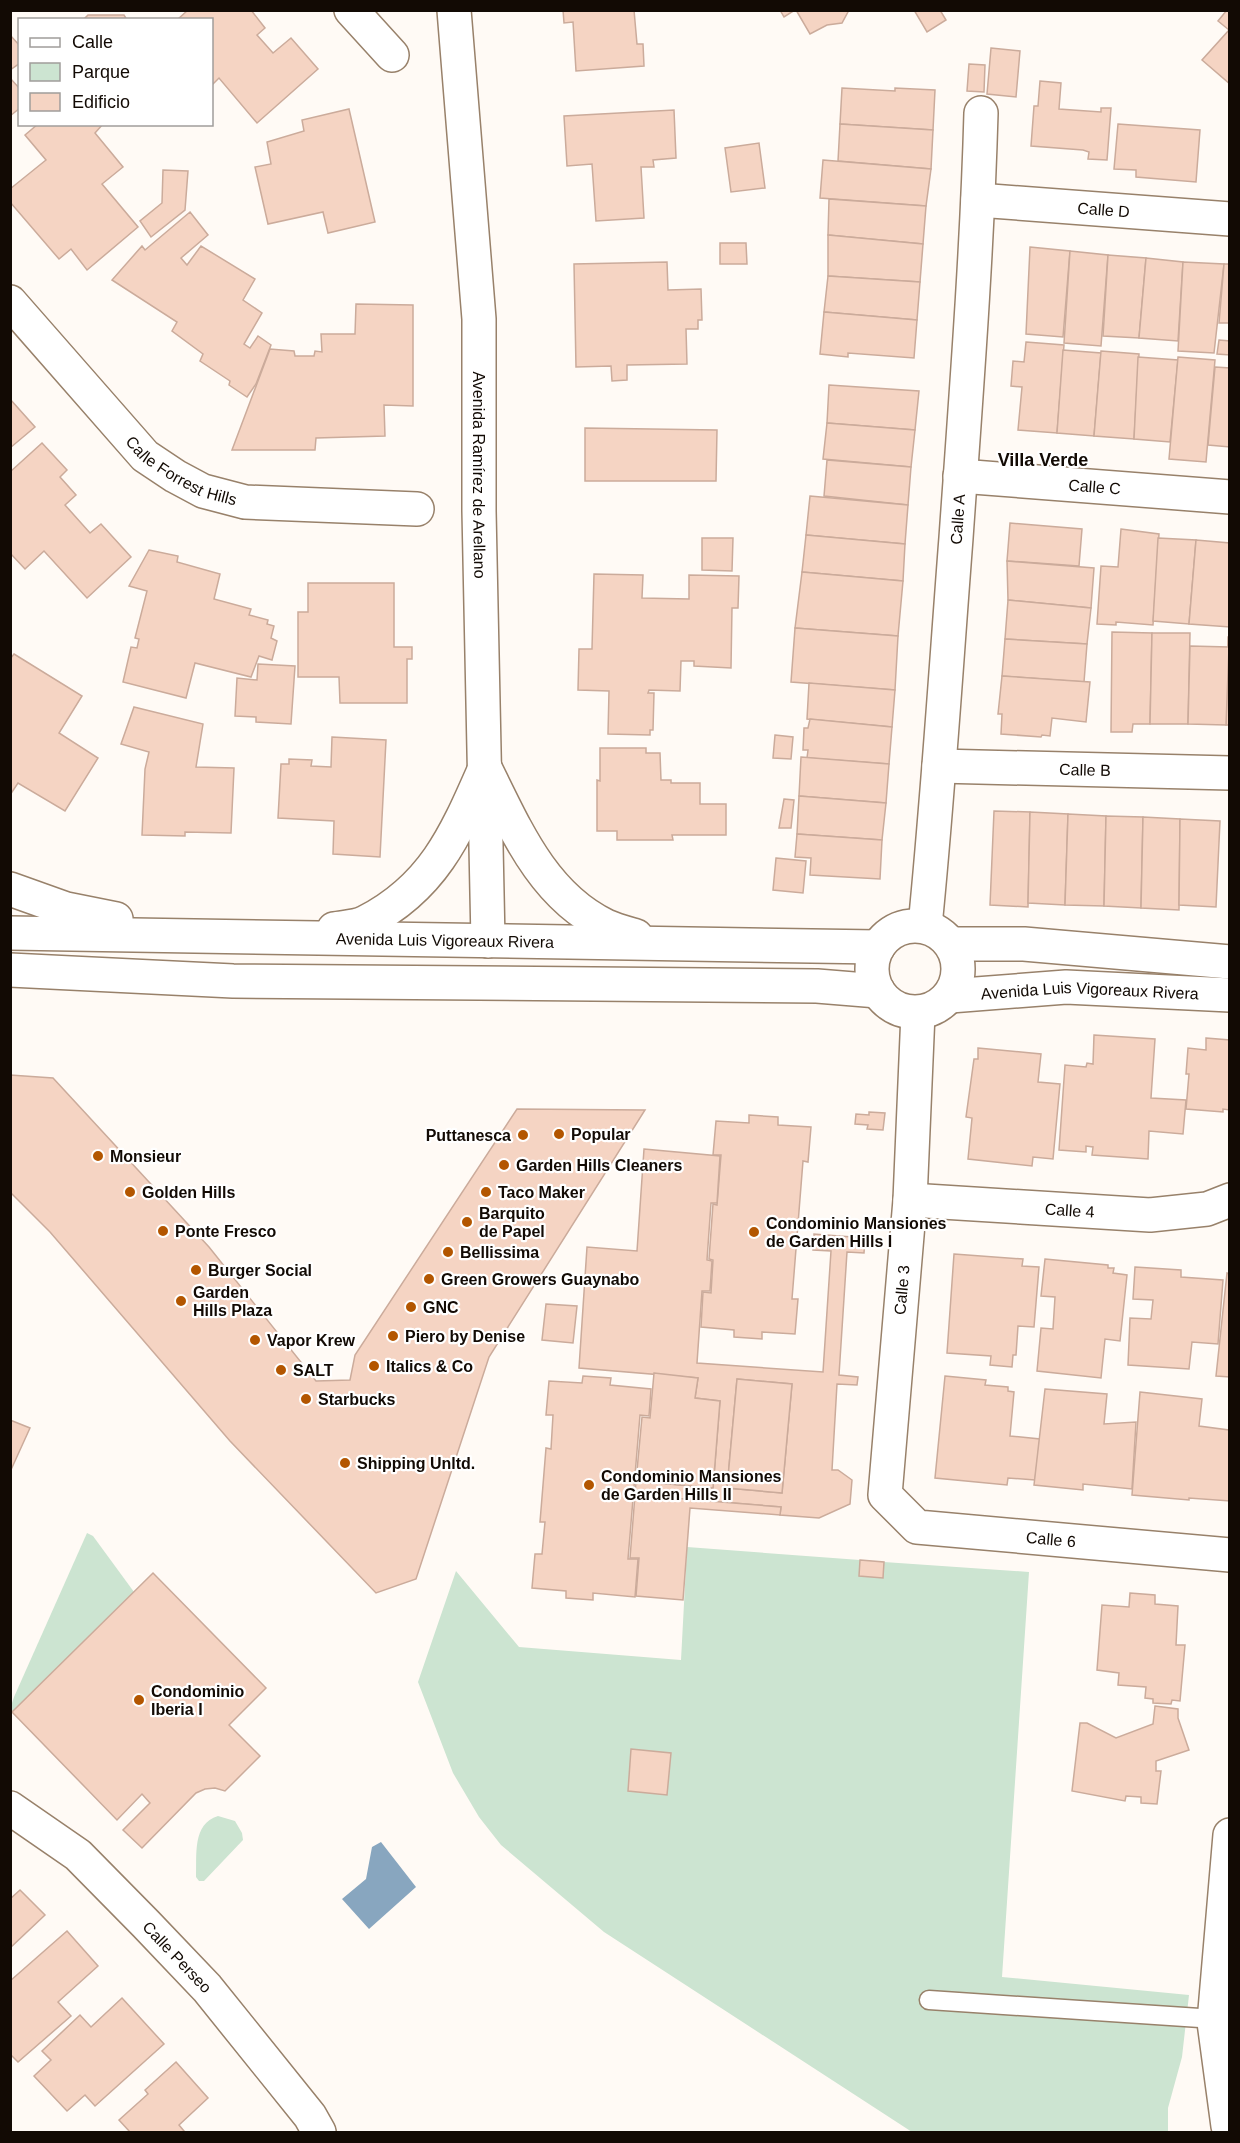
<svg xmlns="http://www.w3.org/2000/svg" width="1240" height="2143" font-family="Helvetica,sans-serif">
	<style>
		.green { fill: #cce4d1 }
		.water { fill: #88a6bf }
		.building { fill: #f5d4c3; stroke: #cbab9b; stroke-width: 1.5; fill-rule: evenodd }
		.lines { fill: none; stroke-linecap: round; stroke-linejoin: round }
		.service-casing { stroke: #98816a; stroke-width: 21 }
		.minor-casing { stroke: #98816a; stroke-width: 36 }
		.tertiary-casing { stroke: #98816a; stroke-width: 36 }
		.secondary-casing { stroke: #98816a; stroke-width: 36 }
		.service { stroke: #fff; stroke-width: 18 }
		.minor { stroke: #fff; stroke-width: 33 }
		.tertiary { stroke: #fff; stroke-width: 33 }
		.secondary { stroke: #fff; stroke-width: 33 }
		.poi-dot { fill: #b35600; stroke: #fff; stroke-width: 2 }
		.labels { text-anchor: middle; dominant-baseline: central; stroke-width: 4.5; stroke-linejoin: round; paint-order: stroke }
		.street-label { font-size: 16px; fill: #120a04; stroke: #fff }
		.poi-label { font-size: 16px; font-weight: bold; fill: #120a04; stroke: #fff; text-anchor: start }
		.neighbourhood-label { font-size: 18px; font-weight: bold; fill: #120a04; stroke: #fff }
	</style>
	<rect width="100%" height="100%" fill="#fffaf5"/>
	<!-- green -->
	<g class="green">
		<path d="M87,1533L93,1536L134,1592L11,1713V1706L14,1697Z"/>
		<path d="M687,1547L860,1560L883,1578L884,1562L1029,1572L1002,1977L1189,1995L1182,2057L1168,2108V2132H912L604,1932L501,1845L479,1817L453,1773L418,1682L456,1571L519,1647L681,1660Z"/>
		<path d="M218,1816L235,1821L242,1833L243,1840L204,1881H199L196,1877C197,1855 192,1824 218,1816Z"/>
	</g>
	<!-- water -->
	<path class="water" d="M381,1842L416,1887L369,1929L342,1899L366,1879L372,1847Z"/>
	<!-- building -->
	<g class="building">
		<path d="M188,10H251L265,28L257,35L273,53L291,38L318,69L257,123L219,78L212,85V20H177Z"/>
		<path d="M563,10H634L637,44H643L644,66L576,71L573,22L564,23Z"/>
		<path d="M780,10H795L784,17Z"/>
		<path d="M796,10H849L842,23L827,25L810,34Z"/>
		<path d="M914,10H940L946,20L927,32Z"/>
		<path d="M1227,10H1230V84L1202,60L1229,30L1218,21Z"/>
		<path d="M88,15H124L127,20H83Z"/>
		<path d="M10,35L20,46V63L10,70Z"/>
		<path d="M991,48L1020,51L1016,97L987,94Z"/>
		<path d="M969,64L985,65L984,92L967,91Z"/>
		<path d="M10,78L20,89V108L10,116Z"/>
		<path d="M1040,81L1061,83L1059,109L1101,112V108H1111L1107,160L1088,159L1089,152L1083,150L1031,146L1034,106H1038Z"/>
		<path d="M842,88L895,91V88L935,90L933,130L840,124Z"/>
		<path d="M349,109L375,222L328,233L323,212L268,224L255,167L271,164L267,142L304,131L302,120Z"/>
		<path d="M674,110L676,158L653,160L654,167H641L644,218L596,221L592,164L567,166L564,116Z"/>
		<path d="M38,124H103L95,133L123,167L102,184L138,227L87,270L71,249L59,259L10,202V189L46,160L25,135Z"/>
		<path d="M840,124L933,130L931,169L838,161Z"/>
		<path d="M1118,124L1200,130L1196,182L1136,177V170L1114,169Z"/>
		<path d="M759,143L765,188L731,192L725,148Z"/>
		<path d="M823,160L931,169L926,206L820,198Z"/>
		<path d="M163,170L188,171L185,210L151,237L140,221L162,203Z"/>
		<path d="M829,199L926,206L923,244L828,235Z"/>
		<path d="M190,212L208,235L181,258L187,265L201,246L255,279L243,300L262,313L244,344L250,348L258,336L271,345L256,384L247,397L229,385L230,381L200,361L203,354L172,331L177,322L112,280L142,246L145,250Z"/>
		<path d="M828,235L923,244L920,282L828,276Z"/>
		<path d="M720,243H746L747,264H720Z"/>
		<path d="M1030,247L1070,251L1063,337L1026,334Z"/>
		<path d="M1070,251L1108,255L1101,346L1064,343Z"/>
		<path d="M1108,255L1146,258L1139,338L1103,336Z"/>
		<path d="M1146,258L1183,262L1178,341L1139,338Z"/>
		<path d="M667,262L668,290L701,289L702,320H698V329H686L687,364L627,365V380L612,381L611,366L576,367L574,264Z"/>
		<path d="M1183,262L1224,264L1214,353L1178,351Z"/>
		<path d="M1224,264H1230V323H1219Z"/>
		<path d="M828,276L920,282L917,320L824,312Z"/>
		<path d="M356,304L413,305V406L384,405L385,436L316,438L315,450H232L270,349L294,351L295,356H314L315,351L322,352L321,334H355Z"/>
		<path d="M824,312L917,320L914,358L848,353V357L820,354Z"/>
		<path d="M1219,340L1230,341V355L1217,354Z"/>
		<path d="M1026,342L1064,345L1057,433L1018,430L1022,387L1011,386L1013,361L1024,362Z"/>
		<path d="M1063,350L1101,353L1094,436L1057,433Z"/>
		<path d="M1101,351L1139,354L1134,439L1094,436Z"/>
		<path d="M1138,357L1178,360L1170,442L1134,439Z"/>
		<path d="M1178,357L1215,360L1206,462L1169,459Z"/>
		<path d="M1215,367L1230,368V447L1208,445Z"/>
		<path d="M829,385L919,391L915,430L827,423Z"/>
		<path d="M10,399L35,427L10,448Z"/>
		<path d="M827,423L915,430L911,467L823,459Z"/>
		<path d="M585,428L717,430L716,481H585Z"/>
		<path d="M42,443L67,470L60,477L76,495L65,505L90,533L101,524L131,557L87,598L44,551L25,569L10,553V472Z"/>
		<path d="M827,460L911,467L908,505L824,496Z"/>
		<path d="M810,496L908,505L905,544L806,535Z"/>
		<path d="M1010,523L1082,529L1079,566L1007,561Z"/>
		<path d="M1121,529L1159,534L1153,625L1116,622V625L1097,624L1101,566L1118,567Z"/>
		<path d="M806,535L905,544L903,581L802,572Z"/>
		<path d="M702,538H733L732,571L702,570Z"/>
		<path d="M1158,538L1196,540L1189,624L1153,621Z"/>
		<path d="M1196,540L1230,543V627L1189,624Z"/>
		<path d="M149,550L178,556L177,562L220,574L214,599L251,609L249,615L268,620L267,624L274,626L271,638L277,641L272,660L259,656L251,677L195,663L186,698L123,682L131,647L137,648L139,639L135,638L147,591L129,586Z"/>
		<path d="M1007,561L1094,568L1091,608L1008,600Z"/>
		<path d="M802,572L903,581L898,636L795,628Z"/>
		<path d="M594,574L643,575L642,598L689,599V575L739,576L738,608H732L731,668L694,666V661H681L680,691L649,690L648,693H654L653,730H650V735L608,734L609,691L578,690L579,649H592Z"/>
		<path d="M308,583H394V647H412V659H407V703H340L339,677H298V612H308Z"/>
		<path d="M1008,600L1091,608L1087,644L1005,639Z"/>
		<path d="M795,628L898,636L895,690L791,682Z"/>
		<path d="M1112,632L1152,633L1150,724H1133L1132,732H1111Z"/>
		<path d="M1152,633H1190L1188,724H1150Z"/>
		<path d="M1228,637H1230V725H1226Z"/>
		<path d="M1005,639L1087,644L1084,682L1002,676Z"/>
		<path d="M1190,646L1229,647L1226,725L1188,724Z"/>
		<path d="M14,654L82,696L59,733L98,758L65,811L18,783L10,795V659Z"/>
		<path d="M258,664L295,666L291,724L256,722V717L235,716L237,678L257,680Z"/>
		<path d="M1002,676L1090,682L1086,722L1052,718L1050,736L1042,735L1041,737L1001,734L1002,714H998Z"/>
		<path d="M809,683L895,690L892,727L807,719Z"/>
		<path d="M134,707L203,724L196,767L234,768L231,833L185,832V836L142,835L145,769L149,752L121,744Z"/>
		<path d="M810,719L892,727L889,764L807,758L808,750H803L804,728H808Z"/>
		<path d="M775,735L793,737L791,759L773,758Z"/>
		<path d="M332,737L386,740L380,857L333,854L334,821L278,818L281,764H289V759L312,760L311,766L331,767Z"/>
		<path d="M600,748H646V753H660L661,780H671V783H700V804H726V835H672L673,840H617V831H597V780L600,781Z"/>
		<path d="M801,757L889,764L886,803L799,796Z"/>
		<path d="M799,796L886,803L882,840L797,834Z"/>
		<path d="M784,799L794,800L791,828H779Z"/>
		<path d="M994,811L1030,812L1028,907L990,905Z"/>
		<path d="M1030,812L1068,814L1065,905L1028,903Z"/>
		<path d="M1068,814L1106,816L1104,906L1065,905Z"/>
		<path d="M1106,816L1143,817L1141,908L1104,906Z"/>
		<path d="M1143,817L1180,819L1179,910L1141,908Z"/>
		<path d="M1180,819L1220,821L1216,907L1179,905Z"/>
		<path d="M797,834L882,840L880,879L810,875L811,858L795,857Z"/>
		<path d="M776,858L806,861L803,893L773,890Z"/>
		<path d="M1094,1035L1155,1039L1151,1098L1186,1100L1183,1134L1149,1131L1148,1159L1092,1155L1093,1147L1086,1146V1152L1059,1150L1065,1065L1086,1067L1087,1063L1093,1064Z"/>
		<path d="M1206,1038L1230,1040V1110L1223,1109V1112L1186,1109L1189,1074H1186L1188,1048L1206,1050Z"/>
		<path d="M978,1048L1041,1054L1038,1082L1060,1084L1053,1159L1033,1157L1032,1166L968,1159L972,1118L966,1117L974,1059H978Z"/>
		<path d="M10,1075L53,1078L209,1247L316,1381L350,1380L355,1355L517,1109L645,1110L489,1357L416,1579L376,1593L230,1441L50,1232L10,1192Z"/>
		<path d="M869,1112L885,1113L883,1130L867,1129L868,1125L855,1124L856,1114L869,1115Z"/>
		<path d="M749,1115L778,1117V1125L811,1127L808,1162L803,1161L792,1299H798L795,1334L762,1332V1339L734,1337V1330L701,1327L703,1292L711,1293L713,1260L709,1259L713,1204L717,1205L721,1155H713L716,1121L749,1123Z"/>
		<path d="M644,1149L720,1156L717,1203H711L707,1260L712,1261L710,1291H702L697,1363L823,1372L831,1251L813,1250L814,1234L865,1238L864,1253L847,1252L839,1375L858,1377L857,1385L837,1384L832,1470H838L852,1480L850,1504L819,1518L780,1515L781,1507L635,1495L636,1481L713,1488L720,1401L695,1398L698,1378L579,1368L587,1247L637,1251ZM737,1379L792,1384L782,1493L727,1488Z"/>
		<path d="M954,1254L1023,1259L1022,1266L1039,1267L1034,1327L1018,1326L1016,1355H1013L1012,1367L990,1365L991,1356L947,1353Z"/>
		<path d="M1045,1259L1108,1265V1268H1114L1113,1273L1127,1275L1120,1341L1105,1339L1101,1378L1037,1371L1041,1328L1053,1329L1055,1297L1041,1296Z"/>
		<path d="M1135,1267L1181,1270V1277L1223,1280L1218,1344L1192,1342L1189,1369L1128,1365L1130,1318L1151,1319L1153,1300L1133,1299Z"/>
		<path d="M1227,1273L1230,1274V1377L1216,1376Z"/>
		<path d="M546,1304L577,1306L573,1343L542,1340Z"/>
		<path d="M654,1373L698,1378L695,1398L720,1401L713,1488L636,1481L642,1417L650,1418Z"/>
		<path d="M583,1376L611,1378L610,1385L651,1389L649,1416L640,1415L628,1559H638L635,1597L593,1593V1600L566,1598V1591L532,1588L535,1554H542L545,1522H540L546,1448L551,1449L553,1415H546L549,1381L582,1383Z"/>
		<path d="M945,1376L986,1380L985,1385L1008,1387V1391L1014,1392L1010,1436L1040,1439L1035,1480L1008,1478L1007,1485L935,1478Z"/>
		<path d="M737,1379L792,1384L782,1493L727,1488Z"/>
		<path d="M1045,1389L1107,1394L1104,1424L1136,1422L1132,1489L1083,1484V1490L1034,1485Z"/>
		<path d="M1140,1392L1202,1399L1199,1426L1229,1430L1230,1501L1189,1498V1500L1132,1495Z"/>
		<path d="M10,1420L30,1428L10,1472Z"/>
		<path d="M635,1495L781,1507L780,1515L690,1508L683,1600L636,1596L639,1558H630Z"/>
		<path d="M860,1560L884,1562L883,1578L859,1576Z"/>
		<path d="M153,1573L266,1688L229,1725L260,1756L225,1791L215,1788L205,1789L196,1793L142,1848L123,1830L150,1803L142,1794L117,1820L12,1712Z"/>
		<path d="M1130,1593L1155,1595V1604L1178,1606L1176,1645H1185L1180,1701L1172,1700L1171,1704L1153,1703V1699L1145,1698L1146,1687L1118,1685L1119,1673L1097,1670L1102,1605L1129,1607Z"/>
		<path d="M1155,1706L1178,1709V1718L1189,1750L1156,1761V1771H1161L1157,1804L1141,1803V1797L1126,1796L1125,1801L1072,1791L1080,1723H1087L1116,1738L1153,1724Z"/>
		<path d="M631,1749L671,1753L667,1795L628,1791Z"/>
		<path d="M20,1890L45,1915L10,1948V1899Z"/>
		<path d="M67,1931L98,1966L58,2002L71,2016L18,2062L10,2054V1981Z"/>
		<path d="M122,1998L164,2044L95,2106L85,2095L67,2111L34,2076L51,2060L42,2051L80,2015L91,2027Z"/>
		<path d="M176,2062L208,2098L179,2125L184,2131L183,2132H130L119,2120L148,2094L145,2090Z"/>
	</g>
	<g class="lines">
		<defs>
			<path id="service" d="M929,2000L1215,2019"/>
			<g id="minor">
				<path d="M351,10L392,55"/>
				<path id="s1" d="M978,200L1230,219"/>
				<path id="s2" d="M10,302L145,456L175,476L203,491L245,502L417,509"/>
				<path id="s3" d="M960,476L1230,497"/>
				<path id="s4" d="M939,766L1230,773"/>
				<path id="s5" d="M925,926C938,797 946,667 956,538C966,396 977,255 981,113"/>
				<path id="s6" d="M918,1013L910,1200L885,1495L917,1527L1230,1555"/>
				<path id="s7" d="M910,1200L1150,1215L1207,1209L1230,1200"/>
				<path id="s8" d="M10,1808L78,1855L146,1924L207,1988L310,2116L319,2132"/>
				<path d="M1228,2126L1214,2022L1230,1835"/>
			</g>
			<g id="tertiary">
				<path id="s9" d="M454,10L479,319V511L488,941"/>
			</g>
			<g id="secondary">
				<path d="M485,768C515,828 542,895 606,926C615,930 626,933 636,936"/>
				<path d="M10,889L66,909L116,919"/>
				<circle cx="915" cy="969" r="43"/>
				<path d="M334,929C344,927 357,927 366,922C434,887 456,834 485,768"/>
				<path id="s10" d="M10,933L878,947"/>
				<path d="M951,944H1024L1230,962"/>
				<path d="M10,970L233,981L817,986L878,991"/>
				<path id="s11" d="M950,996L1066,987L1230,995"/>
			</g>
		</defs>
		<!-- service casing -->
		<use href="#service" class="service-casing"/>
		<!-- minor casing -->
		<use href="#minor" class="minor-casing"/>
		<!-- tertiary casing -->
		<use href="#tertiary" class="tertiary-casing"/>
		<!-- secondary casing -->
		<use href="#secondary" class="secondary-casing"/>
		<!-- service -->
		<use href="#service" class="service"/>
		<!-- minor -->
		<use href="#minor" class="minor"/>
		<!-- tertiary -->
		<use href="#tertiary" class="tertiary"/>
		<!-- secondary -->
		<use href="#secondary" class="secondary"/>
	</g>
	<!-- markers -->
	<g class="poi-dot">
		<circle cx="559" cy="1134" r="6"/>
		<circle cx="523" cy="1135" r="6"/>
		<circle cx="98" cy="1156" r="6"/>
		<circle cx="504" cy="1165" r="6"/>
		<circle cx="130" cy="1192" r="6"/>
		<circle cx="486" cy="1192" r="6"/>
		<circle cx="467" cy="1222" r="6"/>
		<circle cx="163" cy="1231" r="6"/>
		<circle cx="754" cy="1232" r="6"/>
		<circle cx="448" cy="1252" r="6"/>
		<circle cx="196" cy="1270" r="6"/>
		<circle cx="429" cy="1279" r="6"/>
		<circle cx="181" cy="1301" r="6"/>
		<circle cx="411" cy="1307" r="6"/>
		<circle cx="393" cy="1336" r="6"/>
		<circle cx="255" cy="1340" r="6"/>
		<circle cx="374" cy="1366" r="6"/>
		<circle cx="281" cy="1370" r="6"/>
		<circle cx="306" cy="1399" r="6"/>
		<circle cx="345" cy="1463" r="6"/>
		<circle cx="589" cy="1485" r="6"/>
		<circle cx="139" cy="1700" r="6"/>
	</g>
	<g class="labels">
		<!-- street labels -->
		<g class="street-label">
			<text stroke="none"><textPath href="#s1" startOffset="126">Calle D</textPath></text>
			<text stroke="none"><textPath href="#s2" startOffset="244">Calle Forrest Hills</textPath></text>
			<text stroke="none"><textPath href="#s9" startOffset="466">Avenida Ramírez de Arellano</textPath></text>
			<text stroke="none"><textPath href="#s3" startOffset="135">Calle C</textPath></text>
			<text stroke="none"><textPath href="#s5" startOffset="408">Calle A</textPath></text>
			<text stroke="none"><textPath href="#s4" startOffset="146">Calle B</textPath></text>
			<text stroke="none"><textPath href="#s10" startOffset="435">Avenida Luis Vigoreaux Rivera</textPath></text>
			<text stroke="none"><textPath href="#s11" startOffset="140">Avenida Luis Vigoreaux Rivera</textPath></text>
			<text stroke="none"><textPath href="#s7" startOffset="160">Calle 4</textPath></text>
			<text transform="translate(902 1290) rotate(-85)">Calle 3</text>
			<text stroke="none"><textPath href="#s6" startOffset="663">Calle 6</textPath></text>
			<text stroke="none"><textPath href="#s8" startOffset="225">Calle Perseo</textPath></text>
		</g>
		<!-- poi labels -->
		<g class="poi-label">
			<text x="571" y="1134">Popular</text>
			<text x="511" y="1135" text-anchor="end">Puttanesca</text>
			<text x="110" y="1156">Monsieur</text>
			<text x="516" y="1165">Garden Hills Cleaners</text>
			<text x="142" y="1192">Golden Hills</text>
			<text x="498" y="1192">Taco Maker</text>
			<text x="479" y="1213">Barquito<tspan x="479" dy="18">de Papel</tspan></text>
			<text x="766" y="1223">Condominio Mansiones<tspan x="766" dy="18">de Garden Hills I</tspan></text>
			<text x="175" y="1231">Ponte Fresco</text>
			<text x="460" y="1252">Bellissima</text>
			<text x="208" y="1270">Burger Social</text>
			<text x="441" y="1279">Green Growers Guaynabo</text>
			<text x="193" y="1292">Garden<tspan x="193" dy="18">Hills Plaza</tspan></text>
			<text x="423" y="1307">GNC</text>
			<text x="405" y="1336">Piero by Denise</text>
			<text x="267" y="1340">Vapor Krew</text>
			<text x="386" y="1366">Italics &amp; Co</text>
			<text x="293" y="1370">SALT</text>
			<text x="318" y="1399">Starbucks</text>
			<text x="357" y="1463">Shipping Unltd.</text>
			<text x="601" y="1476">Condominio Mansiones<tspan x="601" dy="18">de Garden Hills II</tspan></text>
			<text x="151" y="1691">Condominio<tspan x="151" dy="18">Iberia I</tspan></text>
		</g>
		<!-- neighbourhood labels -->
		<g class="neighbourhood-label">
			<text x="1043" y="460">Villa Verde</text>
		</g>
	</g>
	<!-- border -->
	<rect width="1240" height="2143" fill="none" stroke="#120a04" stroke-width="24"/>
	<!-- legend -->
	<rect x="18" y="18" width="195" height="108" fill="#ffffff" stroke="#a09d9b" stroke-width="1.5"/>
	<rect x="30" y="38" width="30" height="9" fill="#ffffff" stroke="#a09d9b" stroke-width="1.5"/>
	<text x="72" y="48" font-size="18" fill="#120a04">Calle</text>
	<rect x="30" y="63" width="30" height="18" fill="#cce4d1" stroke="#a09d9b" stroke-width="1.5"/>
	<text x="72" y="78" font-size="18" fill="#120a04">Parque</text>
	<rect x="30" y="93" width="30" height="18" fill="#f5d4c3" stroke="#a09d9b" stroke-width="1.5"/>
	<text x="72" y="108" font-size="18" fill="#120a04">Edificio</text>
</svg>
